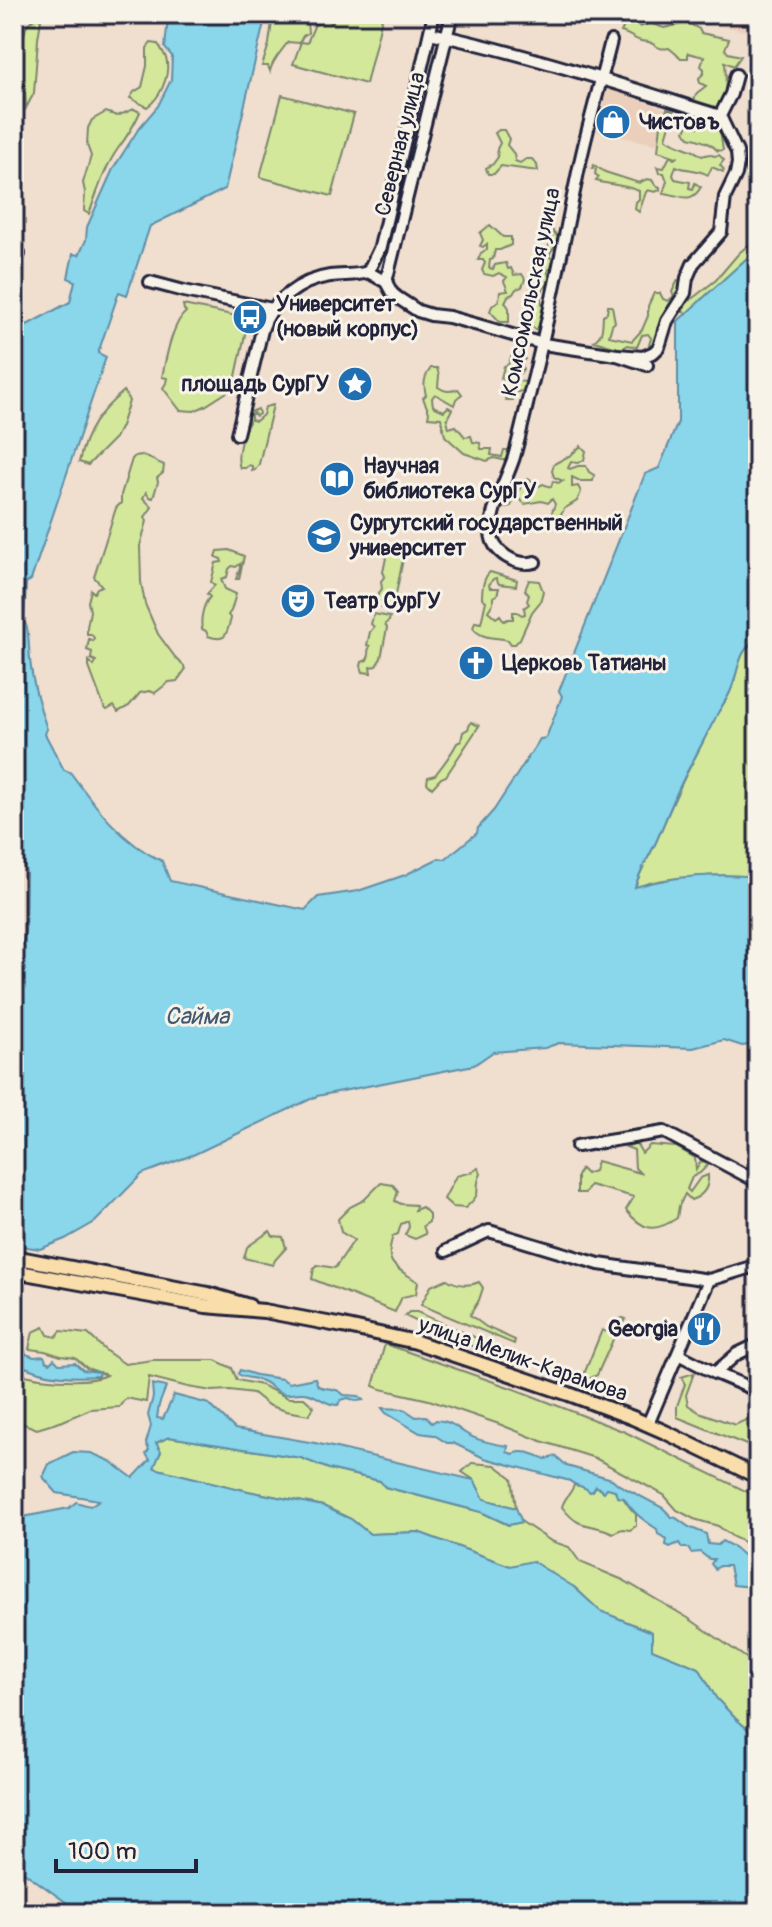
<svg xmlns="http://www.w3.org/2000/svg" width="772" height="1927" font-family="Pangolin,sans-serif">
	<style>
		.built { fill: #ebcfbb }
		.green { fill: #d4e89c; stroke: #7b856c; stroke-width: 2 }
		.water { fill: #8ad6eb; stroke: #608ea5; stroke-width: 2 }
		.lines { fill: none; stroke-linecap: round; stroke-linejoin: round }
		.minor-casing { stroke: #22223b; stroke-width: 16 }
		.major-casing { stroke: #22223b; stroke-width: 18 }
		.minor { stroke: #f7f3e8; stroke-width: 10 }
		.major { stroke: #f9deab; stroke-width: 12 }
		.labels { text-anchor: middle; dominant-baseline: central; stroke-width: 6; stroke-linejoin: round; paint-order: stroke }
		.poi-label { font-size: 22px; font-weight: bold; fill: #22223b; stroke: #f7f3e8; text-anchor: start }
		.street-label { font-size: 22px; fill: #22223b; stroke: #f7f3e8 }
		.water-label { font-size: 24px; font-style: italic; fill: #415870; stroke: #f7f3e8 }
	</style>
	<rect width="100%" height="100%" fill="#f0dece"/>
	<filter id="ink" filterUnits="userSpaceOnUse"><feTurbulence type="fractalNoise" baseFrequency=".0125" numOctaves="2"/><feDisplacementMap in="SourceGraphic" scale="16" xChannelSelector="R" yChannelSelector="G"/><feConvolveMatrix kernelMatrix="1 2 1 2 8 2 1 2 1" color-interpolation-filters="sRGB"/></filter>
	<g filter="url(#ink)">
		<!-- built -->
		<g class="built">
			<path d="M673,14H758V34L718,25Z"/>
			<path d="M607,89L669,110L660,145L598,132Z"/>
		</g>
		<!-- green -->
		<g class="green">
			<path d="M273,14H333L330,23L333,22L336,14H383L366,84L293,64L301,42L307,43L315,24L320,23L307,22L308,33L303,36L299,43L288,42C281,52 273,59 270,71L268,66H262L269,44Z"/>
			<path d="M631,14L640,27L650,23L664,28L682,24H690L699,29L701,33L729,39L725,49L728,53L741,56L734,66L725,62C726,78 728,94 718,108L710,109L694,100L697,93L706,86L700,83L699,78L704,73V69L701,66L704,57L688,53V58H681L669,48C658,50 658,46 649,42C646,41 644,42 641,41C634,39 629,34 621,32L624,26L623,17Z"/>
			<path d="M39,16L41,20L38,39L34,93L26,108L25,89L21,81V46L27,24Z"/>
			<path d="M151,43L158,44C162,50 166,55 167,62C169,78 160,98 147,107L130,98L134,92L142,87L147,66V48Z"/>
			<path d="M282,95L354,114L332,196L260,177Z"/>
			<path d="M134,109L140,112C134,126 126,138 117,150C104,169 97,193 89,214L84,211L85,192L83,183L91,156L87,145L88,128L92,120L106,112L117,116Z"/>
			<path d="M667,109L674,111L666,138C677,147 693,148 702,156L709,154L714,156L719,155L724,160L720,165L724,170L723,172L712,167L708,175C696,168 686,171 676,166L673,175L675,179L690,182L689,188L693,189L695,183L701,187C690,206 680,194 663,193L667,181L664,173H659L657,167L664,168L670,156L674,159L677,157L658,151L661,125Z"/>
			<path d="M691,115L719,122L723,150L718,151C711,143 699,139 689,137L685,131L688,124L698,127L701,119L690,116Z"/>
			<path d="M499,130H504L509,139L507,145L514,154L515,161L520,163L526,159H532L537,165L538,171L501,166L494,174H488L486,168L493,164L498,157L497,149L500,143L495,133Z"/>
			<path d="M594,165L605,172L639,183L647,179L652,180L655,185L660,187V190L655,192L648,190L646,192L639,212L635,209L636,202L639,199V191C625,185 610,185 596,181L599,177L595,174L596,169L592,168Z"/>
			<path d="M490,225L503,237H511V245L500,250H495L493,259L490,260L489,268L493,269L495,265L506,263L508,269L511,268L514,275L522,274L525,279L522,287L516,289L513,294L508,296L505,302L509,308V322H500L490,311L492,306L499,300L500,292L508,291L504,281L507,277L499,273L493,276L484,274L482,270L485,263L483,260H478L481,253L487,249V244L483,247L480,246L483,240L480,233Z"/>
			<path d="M553,231L558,237V244L551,251L549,256L553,260V268L547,270C554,288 545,281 541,293C537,304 554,310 536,330C522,318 526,309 530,293C532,286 532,282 537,275L542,276L546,265L542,258L551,242Z"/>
			<path d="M758,237V248L687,313L683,312L684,305L716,280L739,253Z"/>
			<path d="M678,280L681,281L682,289L674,304L668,308L665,318L657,328V336L655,344L649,345L651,338L648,334L642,335L637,347L628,345L621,349L594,341C604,334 602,327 603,315L607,313L608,306H612L615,322L612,325L609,336L632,341L642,330L648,316V306L654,293H660L663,299L668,301L674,296L672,292Z"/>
			<path d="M183,305L242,317V324L247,325L235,381L227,392L205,406L194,411L180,410L163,388L166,383L167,378L162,377C166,359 172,323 186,312L184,310Z"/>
			<path d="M515,353H522L525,359L521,363L523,369L520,373L516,372L515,374L518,377V381L526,382L523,391L517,392L513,400H506L503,392L504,379L501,378L504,366L508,365L511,357Z"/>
			<path d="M431,368H437L439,375L438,387C445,392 450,392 458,389L462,394L456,399L454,405L435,394L432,398L433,406L444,411L448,407L452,409L447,419L449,428L456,426L465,437L471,436L473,442L480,443L481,449H492L491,455L502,457L504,450H508L510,456L507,461L494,458L487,461L464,453L445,436L441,418L428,417L429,412L423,398L426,395C423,384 424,377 431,368Z"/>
			<path d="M124,391L129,401L121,426L115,438L88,465L79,462C86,430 99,412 124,391Z"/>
			<path d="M273,405L259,464L255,470L252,471V466L249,465L245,468H240C235,456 242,434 249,422L248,418L250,412L258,409L259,414L256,416L253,413L251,415V420L256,421L263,415L265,407Z"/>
			<path d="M581,446L586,451L584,460L578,463L571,462L568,468L570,469L578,466H586L589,472L594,475L593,481H580L572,477V487L578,486L581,492L577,501L564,509L561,515L555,518L551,515L555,504L552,499L548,503L541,501L525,504L519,499L515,498L511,506L503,508C502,501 507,494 511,488L519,491L522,482L528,479L532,481L530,485L531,490L543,484L551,487L553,481L558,483L563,481L554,477L552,471L554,464L571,455Z"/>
			<path d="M142,455L164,465L163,473L157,478L158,482L153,498L149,497L146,492L143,498L152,507L145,517L147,521L140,546L141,582L145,604L158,634L175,657L184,666L185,670L177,681L169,682L155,693L149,691L140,693L129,706L118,712L114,706L107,710L104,707L89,667V661L94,666L96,661L91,659L92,652L87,650L89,639L93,641L94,638L91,634H87V627L90,611L88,602L91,590L94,593L97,588L102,586L94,577L116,508L121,503V495L132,459L135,456Z"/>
			<path d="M229,550L244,556L239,579H236L240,568V564L236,567L232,566L229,569L227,577L221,579L225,589L236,594L231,611L228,615L231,619C226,633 228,643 208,636L206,631L202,629C200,620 203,604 210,597L207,594L215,585L211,582L216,563L222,562L221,559L216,557L218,551Z"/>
			<path d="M395,550L404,554L396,594L392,600L391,610L382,607L385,605L384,602L379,601L376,606C375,599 377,594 382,589L381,581L385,576L383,572L387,553Z"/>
			<path d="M490,572L517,580L516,586L499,584L496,578L493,579L489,585L490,588H499L497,595L493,597V603L488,611L496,618L500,615L504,621L508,619H513V612H517L522,615L525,614L524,608L529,604L527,601L529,595L525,590L529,580L539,581L543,591L540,602L532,612L520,639L515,644H511L508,640C495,637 481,639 473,628L475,622L481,623L486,601L482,598C482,588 483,578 490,572Z"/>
			<path d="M374,614L390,617L389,621L385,624L387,628L381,658L376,666L370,667L371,673L363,672L361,666L362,662L367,660L369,655L368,651L370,646L367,645L370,632L374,627L371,624Z"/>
			<path d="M758,640V877C727,874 663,875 635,888C640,870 648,859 656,842C667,818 676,793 689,769C698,752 706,736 714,719C719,710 726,702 730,692C739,673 737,648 758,640Z"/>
			<path d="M471,722L479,726L446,776L441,778L432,788L427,783L428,777L435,775C443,765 451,755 457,743L461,741L463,732L468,729Z"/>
			<path d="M636,1143L642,1153L650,1145L676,1147L695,1158L696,1170L701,1161L708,1165L700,1173L692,1177L687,1189L690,1192L700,1178L708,1175C709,1188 703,1196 691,1200L685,1194L679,1206L677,1218C655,1233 643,1231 626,1210L634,1197L590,1185L585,1193H577V1176L581,1169L586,1174L594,1171L597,1161L640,1173L635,1168L634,1150L626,1147Z"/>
			<path d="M478,1168L481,1174C472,1190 486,1191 465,1208L453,1207L444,1199L456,1176L472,1172Z"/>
			<path d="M381,1183L393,1185L398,1191L395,1201L401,1204L416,1205L415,1210L422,1207L429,1214V1222L423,1226L426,1234L415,1239L405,1235L409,1227L408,1221L401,1224L398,1234L393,1236C383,1265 396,1267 418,1282L416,1294L402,1297L395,1312L312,1279L314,1268L317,1265L335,1268L354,1240L341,1232L338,1219L350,1207L364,1200Z"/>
			<path d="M270,1231L273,1236L283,1237L286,1248L275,1260L273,1265L244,1258L247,1247Z"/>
			<path d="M447,1279C456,1285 469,1287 479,1282L483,1288L479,1300L470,1315L486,1327L515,1340L514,1344L421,1305L431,1286Z"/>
			<path d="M409,1312H417L522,1358L519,1363L453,1339L405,1316Z"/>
			<path d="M623,1318L626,1319L620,1330L615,1335L597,1375L589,1379L584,1374L602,1330L610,1333L616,1320Z"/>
			<path d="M44,1327L48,1335L56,1337L61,1331L88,1334L106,1351L125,1364L153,1360H215L232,1368L237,1380L261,1385L288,1398H304L314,1407L309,1415L286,1411L268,1405L253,1393L230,1390L212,1391L188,1387L149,1377L146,1402L126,1398L119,1407L90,1409L63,1421L37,1429L14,1420V1375C24,1373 31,1377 40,1378C58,1380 91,1383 106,1375L87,1368L75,1358L61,1356L45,1351L29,1349L33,1332Z"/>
			<path d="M385,1344L517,1390L625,1432L758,1497V1549L733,1537L718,1526L694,1519L677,1510L664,1495L595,1458L541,1441L499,1424L429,1400L381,1389L373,1386Z"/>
			<path d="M694,1373L686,1395L688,1405L699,1412L735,1425L752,1417L758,1420V1444L754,1448L677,1417V1406L685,1384L681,1377Z"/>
			<path d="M169,1437L301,1458L329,1469L380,1481L385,1487L481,1512L508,1525L522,1522L551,1541L569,1547L580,1562L623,1580L688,1618L758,1666V1738L736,1719L716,1698L699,1668L651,1649L652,1632L600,1611L574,1587L510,1566L418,1532L370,1534L351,1519L323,1506L248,1491L153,1468L161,1452L156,1443Z"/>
			<path d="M472,1463L495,1465L512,1478L516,1508L484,1499L474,1480L462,1472Z"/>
			<path d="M574,1485C588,1488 608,1483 619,1493C626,1500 629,1509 636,1514V1526L630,1530L622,1529L613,1533C602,1527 589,1527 578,1522C572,1519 566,1512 562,1507C564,1498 571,1494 574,1485Z"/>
		</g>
		<!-- water -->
		<g class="water">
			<path d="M171,14H266L225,189L150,226L127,295L119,292L98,353L106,357L31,580L26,583L24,621C29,628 28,637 29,646C30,675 38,702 47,729L45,734L64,770L70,772C95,806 122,843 162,861L170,881L305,910L318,897L358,891L405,875L439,858L445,859L477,833L478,828L494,810L540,739L546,738L562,696L559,691L645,474L659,468L678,422V321L758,248V559C753,580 744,607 749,628L758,629V640C737,648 739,673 730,692C726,701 719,709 715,719C706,735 698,752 689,768C676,792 667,817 656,842C649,857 640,870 635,887C673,876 718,873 758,877V1044L742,1046L724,1040L693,1048L559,1043L545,1048L493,1052L474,1065L317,1096L195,1154L142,1174L95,1222L65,1239L40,1249L14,1245V988L25,931L26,873L14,820V344L23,334L25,326L70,302L75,281L68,278L73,254L79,255L86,240L87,227L113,169L139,128L158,106L171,80L172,56L165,48L168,18Z"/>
			<path d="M24,1349L26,1354L34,1357L44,1356L46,1361L50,1363L54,1359L59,1364L75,1363L83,1370L99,1372L98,1376C72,1378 43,1376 21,1365L14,1369V1358Z"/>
			<path d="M240,1370L256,1375L282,1379L289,1383L315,1378L318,1386C327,1390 337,1387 344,1395L359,1396L363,1400L357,1401L348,1398L341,1400L338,1405C326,1405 320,1397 309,1394C300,1391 292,1395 284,1394C276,1392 269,1384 262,1381C253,1377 246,1379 238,1374Z"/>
			<path d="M152,1384L166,1387L159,1405L157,1418L163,1419L174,1395L209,1404L235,1429L315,1443L474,1480L484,1499L516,1508L522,1522L509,1525L481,1512L385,1487L380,1481L329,1469L301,1458L169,1437L156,1443L161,1451L154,1468L248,1491L323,1506L351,1519L370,1534L418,1532L510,1566L532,1561L574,1587L600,1611L652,1632V1649L699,1668L716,1698L736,1719L758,1738V1913H81L14,1865V1522L18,1518L69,1508L76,1502L90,1506L99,1500L57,1493L43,1477L49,1464L73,1452L91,1453L110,1461L133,1478L150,1460L146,1454L149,1450L146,1443L151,1426L148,1415L153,1397Z"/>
			<path d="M382,1408L404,1409L416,1417L426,1416L432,1423L436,1420C452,1422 453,1425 465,1433C477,1441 494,1444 508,1446L507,1452L513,1454C524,1449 535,1455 546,1459L556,1456L567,1466L612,1479L619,1485L663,1508L672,1517L676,1518L689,1527L706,1534L708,1544L718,1545L722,1541L734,1547L756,1566L753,1575L758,1581L752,1587L733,1585L729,1566H720L715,1569L711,1564L714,1559H709L700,1552L691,1553L688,1548H682L679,1543L670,1547L666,1545L667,1539L658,1534L657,1529C643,1520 633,1513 624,1498L617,1497L615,1490L607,1488L604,1492L596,1486L593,1491L590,1492C584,1485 576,1487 570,1481L484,1458L453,1443H447L434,1435L420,1433L386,1413Z"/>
		</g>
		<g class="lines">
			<defs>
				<g id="minor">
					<path d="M430,33C528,54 624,86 720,116"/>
					<path d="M14,253L19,254"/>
					<path d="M368,272L386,282L392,293L398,298L418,311L431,315L449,317L478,325L543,344L617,355L647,365"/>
					<path d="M368,272L380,247L434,14"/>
					<path d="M150,282L184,291L272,309"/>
					<path d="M386,282L452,14"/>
					<path d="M617,355L643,357L654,352L659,347L667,321L685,293L687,278L693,264L721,232L725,197L736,174L738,163L737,152L720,116L731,94L736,75"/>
					<path d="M237,434L262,330C270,302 301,280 330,276C343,274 356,276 368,272"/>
					<path d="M535,562C517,567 492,553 491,532C490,509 507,479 514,457C520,435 525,413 530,392C549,320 562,249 577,177C586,131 600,86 611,41"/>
					<path d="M577,1146L664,1132L758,1182"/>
					<path d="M446,1251L489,1231L599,1264L709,1280L758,1265"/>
					<path d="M678,1354L715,1373L758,1391"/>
					<path d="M715,1373L737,1354L758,1344"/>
					<path d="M648,1424L709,1280"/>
				</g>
				<g id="major">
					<path d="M14,1257L208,1294L249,1306"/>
					<path d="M14,1271L206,1306L264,1311L343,1326L416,1342L569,1394L633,1418L665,1432L758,1477"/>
				</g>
			</defs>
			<!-- minor casing -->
			<use href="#minor" class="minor-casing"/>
			<!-- major casing -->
			<use href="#major" class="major-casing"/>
			<!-- minor -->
			<use href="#minor" class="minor"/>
			<!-- major -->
			<use href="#major" class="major"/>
		</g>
	</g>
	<!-- icons -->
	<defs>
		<symbol id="shop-disc" viewBox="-11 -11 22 22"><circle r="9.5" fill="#1f6fb2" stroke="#f7f3e8"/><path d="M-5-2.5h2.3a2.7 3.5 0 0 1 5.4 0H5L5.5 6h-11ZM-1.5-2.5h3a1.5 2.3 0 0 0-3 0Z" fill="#fff"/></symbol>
		<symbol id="bus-disc" viewBox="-11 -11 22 22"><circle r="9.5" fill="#1f6fb2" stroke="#f7f3e8"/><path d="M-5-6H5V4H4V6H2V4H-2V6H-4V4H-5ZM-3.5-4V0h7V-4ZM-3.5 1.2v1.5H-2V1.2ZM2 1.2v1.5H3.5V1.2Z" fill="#fff"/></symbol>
		<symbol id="sight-disc" viewBox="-11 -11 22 22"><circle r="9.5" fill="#1f6fb2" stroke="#f7f3e8"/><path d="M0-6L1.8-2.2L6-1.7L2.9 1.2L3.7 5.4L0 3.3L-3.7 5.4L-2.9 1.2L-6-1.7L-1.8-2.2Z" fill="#fff"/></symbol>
		<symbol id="library-disc" viewBox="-11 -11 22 22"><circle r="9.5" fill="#1f6fb2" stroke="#f7f3e8"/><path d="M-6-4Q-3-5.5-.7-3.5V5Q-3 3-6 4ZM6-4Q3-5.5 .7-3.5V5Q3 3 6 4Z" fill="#fff"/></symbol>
		<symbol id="university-disc" viewBox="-11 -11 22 22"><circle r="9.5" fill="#1f6fb2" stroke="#f7f3e8"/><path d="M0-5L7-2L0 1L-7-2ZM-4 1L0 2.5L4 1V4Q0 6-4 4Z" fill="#fff"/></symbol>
		<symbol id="theatre-disc" viewBox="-11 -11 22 22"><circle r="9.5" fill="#1f6fb2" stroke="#f7f3e8"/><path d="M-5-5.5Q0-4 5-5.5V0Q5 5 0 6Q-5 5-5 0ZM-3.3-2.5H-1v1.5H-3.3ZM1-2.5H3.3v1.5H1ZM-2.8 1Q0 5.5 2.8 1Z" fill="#fff"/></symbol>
		<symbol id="church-disc" viewBox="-11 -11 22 22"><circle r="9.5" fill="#1f6fb2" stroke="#f7f3e8"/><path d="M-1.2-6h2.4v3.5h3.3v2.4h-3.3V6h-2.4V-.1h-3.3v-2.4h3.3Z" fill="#fff"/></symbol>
		<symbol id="restaurant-disc" viewBox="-11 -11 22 22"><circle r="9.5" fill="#1f6fb2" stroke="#f7f3e8"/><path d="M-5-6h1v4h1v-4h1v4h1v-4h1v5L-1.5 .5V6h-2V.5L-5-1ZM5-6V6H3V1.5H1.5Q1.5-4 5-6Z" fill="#fff"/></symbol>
	</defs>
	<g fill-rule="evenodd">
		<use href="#shop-disc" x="593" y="102" width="40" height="40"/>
		<use href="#bus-disc" x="230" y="297" width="40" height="40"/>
		<use href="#sight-disc" x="335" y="364" width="40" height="40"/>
		<use href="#library-disc" x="317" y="459" width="40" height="40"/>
		<use href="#university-disc" x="304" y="516" width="40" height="40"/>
		<use href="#theatre-disc" x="278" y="581" width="40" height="40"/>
		<use href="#church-disc" x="456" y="643" width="40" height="40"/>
		<use href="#restaurant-disc" x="684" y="1309" width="40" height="40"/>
	</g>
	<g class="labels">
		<!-- poi labels -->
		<g class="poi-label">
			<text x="639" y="122">Чистовъ</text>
			<text x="276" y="304">Университет<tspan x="276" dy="25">(новый корпус)</tspan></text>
			<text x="329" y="384" text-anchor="end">площадь СурГУ</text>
			<text x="363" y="466">Научная<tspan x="363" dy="25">библиотека СурГУ</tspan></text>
			<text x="350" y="523">Сургутский государственный<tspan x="350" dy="25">университет</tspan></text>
			<text x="324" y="601">Театр СурГУ</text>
			<text x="502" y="663">Церковь Татианы</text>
			<text x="678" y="1329" text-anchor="end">Georgia</text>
		</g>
		<!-- street labels -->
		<g class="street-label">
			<text transform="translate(400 144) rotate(-76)">Северная улица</text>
			<text transform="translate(531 292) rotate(-78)">Комсомольская улица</text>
			<text transform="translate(523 1359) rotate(19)">улица Мелик-Карамова</text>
		</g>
		<!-- water labels -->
		<g class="water-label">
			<text x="197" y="1016">Сайма</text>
		</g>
	</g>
	<!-- margin -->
	<rect width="772" height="1927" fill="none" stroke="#f7f3e8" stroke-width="48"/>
	<rect x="24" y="24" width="724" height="1879" fill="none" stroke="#22223b" stroke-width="3" filter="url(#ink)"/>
	<!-- scale -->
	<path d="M56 1859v12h140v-12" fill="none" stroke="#22223b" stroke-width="4"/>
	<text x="68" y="1859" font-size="24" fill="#22223b" stroke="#f7f3e8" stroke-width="6" paint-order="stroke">100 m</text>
</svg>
